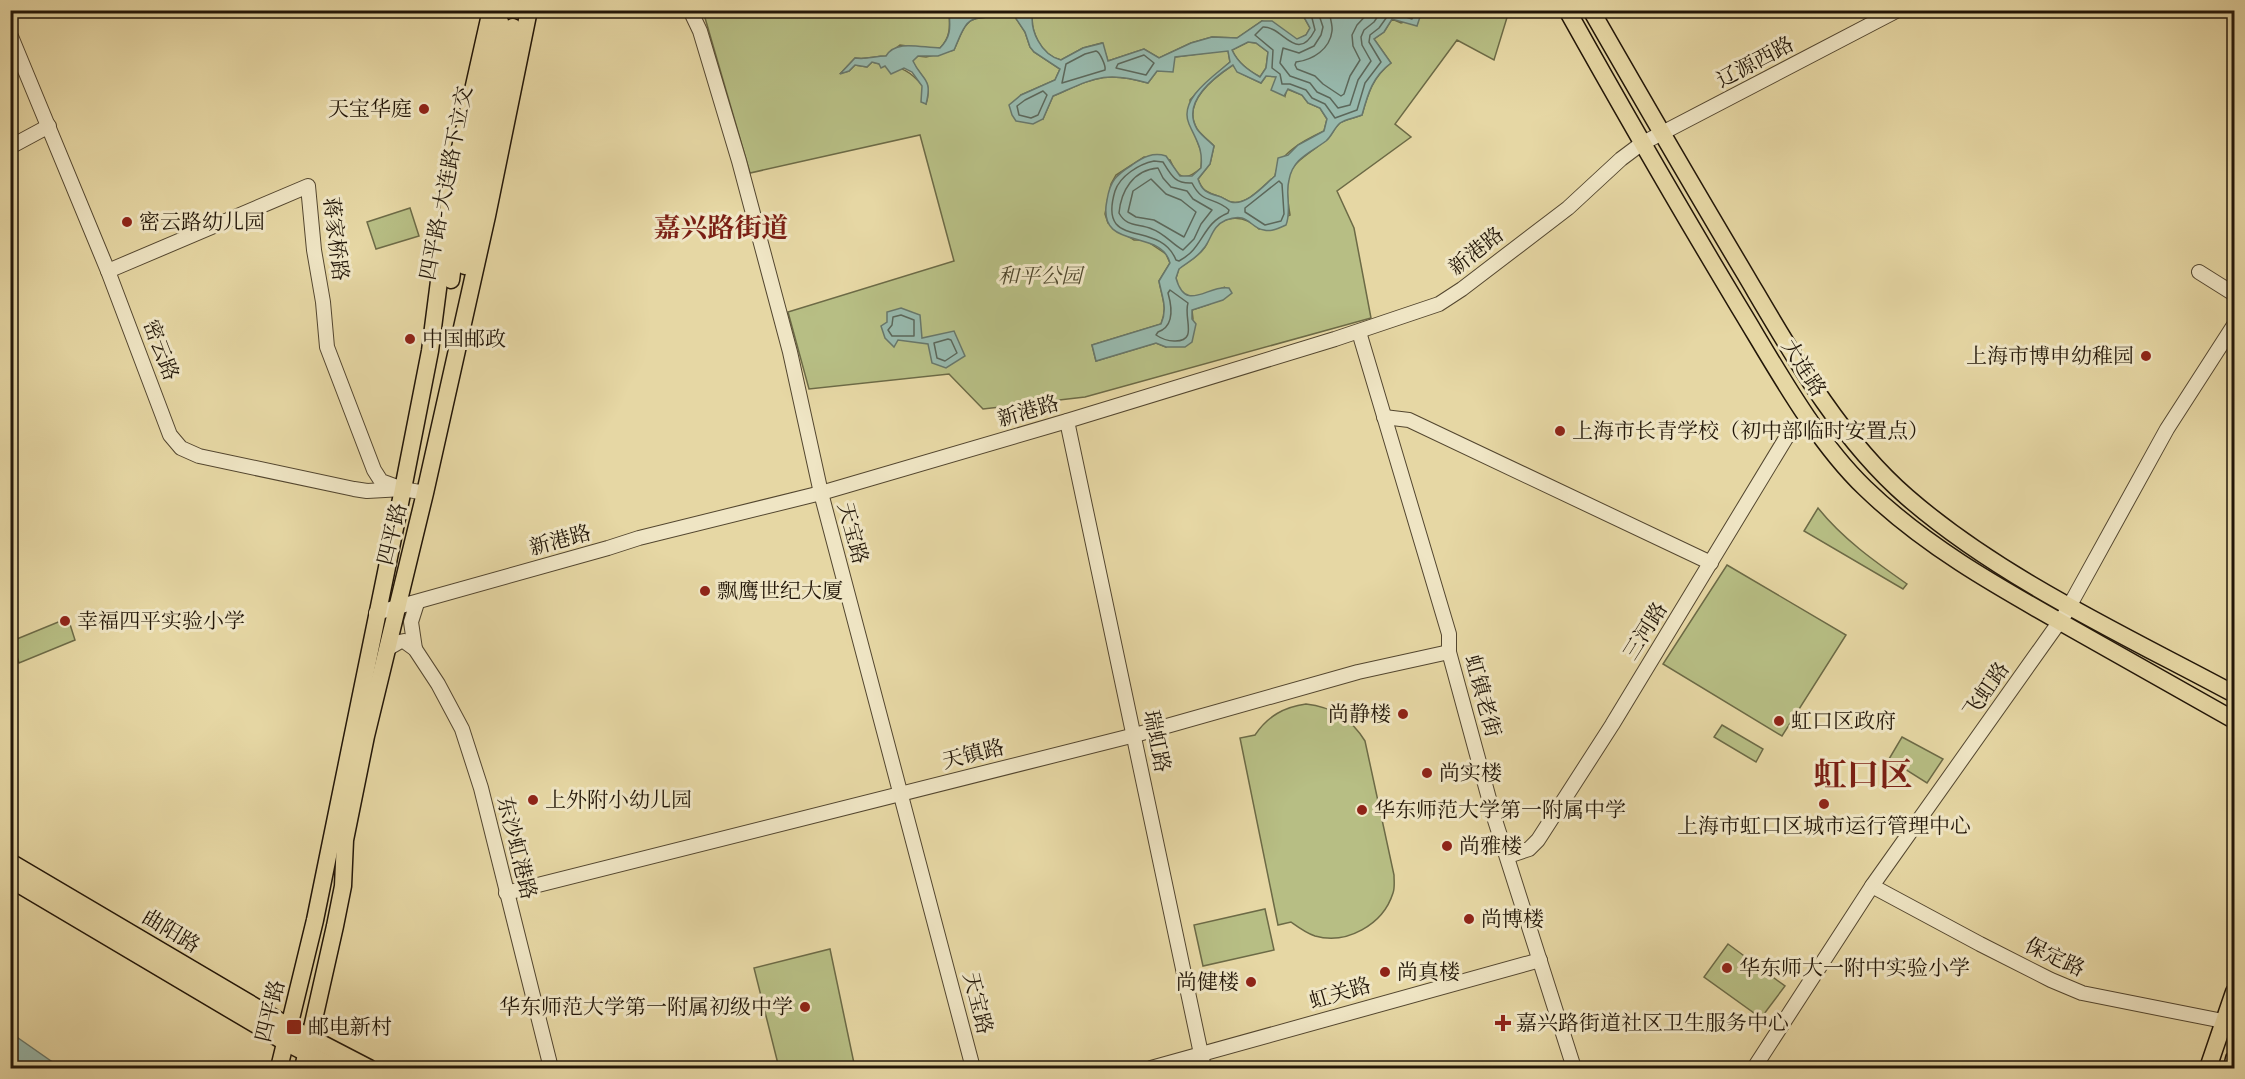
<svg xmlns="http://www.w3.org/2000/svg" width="2245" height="1079" font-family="Alegreya,'Noto Serif SC',serif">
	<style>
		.green { fill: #b7be84; stroke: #6c6a46; stroke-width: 1.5 }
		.water { fill: #97b8ac; stroke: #68776a; stroke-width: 1.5; fill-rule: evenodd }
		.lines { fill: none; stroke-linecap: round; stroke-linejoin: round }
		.shore { stroke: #5c675a; stroke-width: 1.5 }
		.major-tunnel { stroke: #bfb085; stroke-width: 16; stroke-dasharray: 16 8; stroke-linecap: butt }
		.minor-casing { stroke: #53462f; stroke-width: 16 }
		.major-casing { stroke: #221608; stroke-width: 19 }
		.minor { stroke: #efe5c4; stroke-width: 14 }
		.major { stroke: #e6d7a4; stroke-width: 16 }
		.poi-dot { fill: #8f2418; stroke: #efe5c4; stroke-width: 2 }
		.labels { text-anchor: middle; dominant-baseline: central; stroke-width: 6; stroke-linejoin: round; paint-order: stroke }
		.street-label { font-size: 21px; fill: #221608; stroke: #efe5c4 }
		.poi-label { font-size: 21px; fill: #221608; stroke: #efe5c4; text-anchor: start }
		.park-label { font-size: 21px; font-style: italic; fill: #4f482d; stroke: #efe5c4 }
		.district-label { font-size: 27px; font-weight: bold; fill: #7a1f14; stroke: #efe5c4 }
		.town-label { font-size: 33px; font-weight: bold; fill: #7a1f14; stroke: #efe5c4 }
	</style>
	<rect width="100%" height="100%" fill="#e6d7a4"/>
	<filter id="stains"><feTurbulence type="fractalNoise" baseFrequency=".00333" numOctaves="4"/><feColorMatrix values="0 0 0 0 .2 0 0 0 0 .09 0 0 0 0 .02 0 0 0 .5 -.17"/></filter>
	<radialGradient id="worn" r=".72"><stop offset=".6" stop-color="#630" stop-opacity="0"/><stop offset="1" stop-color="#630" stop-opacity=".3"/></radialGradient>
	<!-- green -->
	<g class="green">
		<path d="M1309,10L1304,17L1310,28L1306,35L1297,40L1262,21L1237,38L1212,37L1191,43L1159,58L1144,49L1108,61L1102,43L1083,48L1061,60C1041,55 1029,30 1033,11Z"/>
		<path d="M703,11H949C950,26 951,37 940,48H922L900,45L886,56C875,56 867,60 855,58L841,73L849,71L855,65L867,67L872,62C898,69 904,64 923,86L922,101L926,104C933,81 922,79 912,61L918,56L926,57L954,50C958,42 963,24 972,20C981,16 985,20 996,13L1015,17L1025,32L1030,47L1034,52L1060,69L1055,80L1021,95L1043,119L1053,96C1093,79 1104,70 1148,83L1157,71L1175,57L1228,50L1230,62L1205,84L1190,100L1195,135L1202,154L1201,168C1185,182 1178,179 1170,160L1144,157L1116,175L1111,184L1105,214L1108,223L1134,240H1145L1166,254L1170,263L1159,281C1162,298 1168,308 1161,324L1092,345L1096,361L1156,343L1166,347L1193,319L1192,310L1210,304L1225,287C1215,291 1191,302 1181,292C1178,289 1177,283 1176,278L1179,268C1188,262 1198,257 1205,247C1209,242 1209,235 1213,230C1225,213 1246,216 1259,229L1290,215C1282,168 1290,167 1325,141C1331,137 1334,128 1340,123C1346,119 1355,118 1362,115C1368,93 1373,77 1391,63L1374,39L1384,32L1392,19L1401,23L1421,17L1422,11H1509L1494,60L1457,40L1395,124L1411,137L1337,191L1354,228L1371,318L1085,397L983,409L949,374L809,389L788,312L954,261L920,135L750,173Z"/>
		<path d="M1248,42L1256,43L1268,52L1266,68L1260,77C1248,70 1238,63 1232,50Z"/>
		<path d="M1233,65L1238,72L1261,83L1266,76H1276L1285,96L1287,89L1302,95L1308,103L1320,108L1327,119L1324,131C1305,140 1278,153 1275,176C1264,185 1247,206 1231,202C1227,201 1223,197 1218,196C1207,192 1202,191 1198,179L1210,164L1214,146C1209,141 1201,135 1197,129C1181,102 1214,78 1233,65Z"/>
		<path d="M410,208L419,236L376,249L367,222Z"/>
		<path d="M1818,508C1843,539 1874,561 1907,584L1903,589L1804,531Z"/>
		<path d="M1727,565L1846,635L1782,736L1663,664Z"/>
		<path d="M68,618L75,640L19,663L12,641Z"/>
		<path d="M1306,704C1332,707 1351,718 1365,741L1394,875C1394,881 1395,888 1393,893C1383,925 1346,945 1315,936C1306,933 1298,927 1291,922L1278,925L1240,738L1255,735C1268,716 1284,707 1306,704Z"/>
		<path d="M1722,725L1763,749L1756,762L1714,737Z"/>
		<path d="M1902,737L1943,759L1927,783L1889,759Z"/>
		<path d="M1265,909L1274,950L1203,966L1194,925Z"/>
		<path d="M1728,944L1785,986L1761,1018L1704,977Z"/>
		<path d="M830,949L855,1068H779L754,968Z"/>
	</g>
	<!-- water -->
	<g class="water">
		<path d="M949,11H1033C1029,30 1041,55 1061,60L1083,48L1103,43L1108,61L1144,49L1159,58L1191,43L1212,37L1237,38L1262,21H1272L1297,39L1306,35L1310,28L1304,17L1309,11H1422L1417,26L1392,19L1384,32L1374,39L1391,63C1373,76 1368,93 1362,115C1355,118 1346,119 1340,123C1334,128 1332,136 1326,141C1310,153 1293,158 1289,180C1285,195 1292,210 1286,225C1279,228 1272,232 1264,230C1249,228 1249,211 1226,220C1212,226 1212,238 1204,248C1197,258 1188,262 1179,269L1176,278C1186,314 1208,284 1229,288L1232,293L1223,300L1192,310V319L1196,324L1192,342L1185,347H1166L1156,343L1096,361L1092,345L1161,324C1168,308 1162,297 1159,281L1170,263C1161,227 1096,253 1107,200C1110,181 1116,175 1132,165C1143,157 1153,152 1166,156L1180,176H1192L1201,168C1203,148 1197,142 1189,124C1178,99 1214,76 1230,62L1228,51L1175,57L1173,72L1157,71L1148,83C1104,70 1093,79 1053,96L1043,119L1033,124L1016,121L1012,115L1009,105L1021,95L1055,80L1060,69L1034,52L1030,47L1025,32L1015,17L996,13C985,20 981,16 972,20C963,24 958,42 954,50L938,56H918L913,61C922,81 933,77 926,104L921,102L922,86L912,72L904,68L891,74L885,66L881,68L879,64L872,62L867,67L855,65L849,71L840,74L855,58C867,60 874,56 886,56C896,39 922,48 940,48C952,36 950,26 949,11ZM1248,42L1256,43L1268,52L1266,68L1260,77C1248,70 1238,63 1232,50ZM1233,65L1237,72L1261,83L1266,76L1276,77L1271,90L1284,96L1288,89L1302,95L1308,103L1320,108L1327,119L1324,131L1298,145L1288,155L1278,158L1275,176C1264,185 1247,206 1231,202C1227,201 1223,197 1218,196C1207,193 1202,191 1198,179L1210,164L1214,146C1209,141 1201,135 1197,129C1181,102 1213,78 1233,65Z"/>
		<path d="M901,308L920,315L922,338L954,331L965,356L946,368L932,363L928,344L898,340L894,347L885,338L881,326L887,322V312Z"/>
		<path d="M11,1033L61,1068H25L11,1058Z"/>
	</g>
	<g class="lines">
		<!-- shore -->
		<g class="shore">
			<path d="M1313,10L1312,18L1315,30C1297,65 1283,26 1263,27L1255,35L1273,50L1272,68L1280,74L1282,84H1290L1306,90L1312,98L1325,104L1335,118L1357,110L1365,83L1381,62L1369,42L1370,35L1379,28L1389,14L1394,13L1412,19L1416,10"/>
			<path d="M1321,10L1320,18L1323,27L1321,35L1314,46L1299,53L1283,48L1280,63L1290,76L1310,83L1317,92L1330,98L1338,108L1350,105L1358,80L1371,61L1362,45L1361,37L1364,30L1374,22L1382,10"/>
			<path d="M1330,10C1329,18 1333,24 1332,31C1330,49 1313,60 1296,62L1295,65L1297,69L1315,76L1323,84L1341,96L1344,94L1350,76L1360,60L1353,46L1352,35L1357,25L1371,10"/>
			<path d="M1096,51C1100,52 1106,66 1105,70L1062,83L1066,64L1085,54Z"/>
			<path d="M1144,55L1154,63L1146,75L1116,68L1118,64Z"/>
			<path d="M1043,91L1047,95L1038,115L1031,118L1019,115L1017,106L1025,100Z"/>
			<path d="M1154,161L1163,162C1171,175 1175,184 1192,183C1203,205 1214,196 1229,210L1228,213C1201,224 1205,247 1179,261L1176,260C1159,218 1097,252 1115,191C1120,176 1139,164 1154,161Z"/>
			<path d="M1158,168L1163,178L1171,187L1187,191L1193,199L1212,210L1201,224L1194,239L1183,250C1173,245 1164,233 1152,229C1139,223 1127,228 1119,213C1121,191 1133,170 1158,168Z"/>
			<path d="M1151,179L1166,194L1181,200L1196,212L1184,237L1154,220L1136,217L1128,212L1133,191Z"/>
			<path d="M1279,181L1282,184L1284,214L1281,221L1265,225L1245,212V208Z"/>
			<path d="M1170,290L1188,303C1183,318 1199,342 1174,341C1167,341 1162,339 1156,335L1158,332C1175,326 1172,307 1168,293Z"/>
			<path d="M901,315L914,320V336H892L888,330L892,325L893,317Z"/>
			<path d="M948,339L951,340L957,353L945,361L937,358L934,343Z"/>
		</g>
		<!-- major-tunnel -->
		<path class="major-tunnel" d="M513,27L516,10"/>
		<defs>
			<g id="minor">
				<path d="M690,10L700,31L739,161L790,352L821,493L973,1068"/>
				<path d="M10,34L108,271L170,435L181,448L199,456L354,489L367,491L403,489L425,493"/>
				<path d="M10,147L49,126"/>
				<path d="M108,271L308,186L314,250L323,302L327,347L374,470L381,481L400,488"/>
				<path d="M2199,272L2234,294"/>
				<path d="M1359,332L1449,634V652L1494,817L1574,1068"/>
				<path d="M1384,417L1409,420L1711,563"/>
				<path d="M1067,421L1204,1068"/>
				<path d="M376,613L608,548L639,538L821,493L1067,421L1335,339L1439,304L1462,289L1568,208L1621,159L1641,144L1898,10"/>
				<path d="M387,649L399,642L404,641L415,649L438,684L462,729L481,788L551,1068"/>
				<path d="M415,649L411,622L417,603"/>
				<path d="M1508,856L1529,849L1538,840L1612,725L1786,438L1796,428L1810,420"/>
				<path d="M1872,886L1980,944L2051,980L2082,993L2223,1021L2234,1025"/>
				<path d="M506,893L1135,735L1358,672L1449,652"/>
				<path d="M1151,1068L1540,960"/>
				<path d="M1754,1068L1872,886L2065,614L2167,429L2234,325"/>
			</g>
			<g id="major">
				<path d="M1567,10C1623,110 1680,209 1739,307C1775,366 1815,440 1865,488C1924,545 1993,584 2064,624C2121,656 2177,688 2234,720"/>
				<path d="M1591,10C1642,99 1693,187 1745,274C1791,352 1838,437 1907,497C2000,578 2126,636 2234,694"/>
				<path d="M465,266L513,27"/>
				<path d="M451,280L456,242L500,22"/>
				<path d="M10,862L288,1026L369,1068"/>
				<path d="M10,879L285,1042L336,1068"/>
				<path d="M279,1068L315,920L403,489L430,351L451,188L491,10"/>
				<path d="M303,1068L335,926L343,886L345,840L366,736L425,493L487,216L529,10"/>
				<path d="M2208,1068L2234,992"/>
				<path d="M2232,1068L2234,1059"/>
			</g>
		</defs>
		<!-- minor casing -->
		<use href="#minor" class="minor-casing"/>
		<!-- major casing -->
		<use href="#major" class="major-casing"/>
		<!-- minor -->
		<use href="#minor" class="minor"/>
		<!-- major -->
		<use href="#major" class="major"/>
	</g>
	<!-- markers -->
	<g class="poi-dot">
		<circle cx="424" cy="109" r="6"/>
		<circle cx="127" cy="222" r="6"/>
		<circle cx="410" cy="339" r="6"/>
		<circle cx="2146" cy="356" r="6"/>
		<circle cx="1560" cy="431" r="6"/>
		<circle cx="705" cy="591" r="6"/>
		<circle cx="65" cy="621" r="6"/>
		<circle cx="1403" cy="714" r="6"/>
		<circle cx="1779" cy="721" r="6"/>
		<circle cx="1427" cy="773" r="6"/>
		<circle cx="533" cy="800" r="6"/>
		<circle cx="1824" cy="804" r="6"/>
		<circle cx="1362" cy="810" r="6"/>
		<circle cx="1447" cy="846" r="6"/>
		<circle cx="1469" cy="919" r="6"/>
		<circle cx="1727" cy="968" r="6"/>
		<circle cx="1385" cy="972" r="6"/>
		<circle cx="1251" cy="982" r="6"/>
		<circle cx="805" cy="1007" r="6"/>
		<path d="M1500 1014h6v6h6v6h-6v6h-6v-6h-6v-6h6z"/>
		<rect x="286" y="1019" width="16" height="16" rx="3"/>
	</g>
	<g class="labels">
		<!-- street labels -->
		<g class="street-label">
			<text transform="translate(1755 62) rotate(-28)">辽源西路</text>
			<text transform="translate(446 183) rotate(-79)">四平路-大连路下立交</text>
			<text transform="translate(336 239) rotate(83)">蒋家桥路</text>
			<text transform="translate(1476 251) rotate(-38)">新港路</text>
			<text transform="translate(161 350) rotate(69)">密云路</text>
			<text transform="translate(1804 368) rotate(58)">大连路</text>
			<text transform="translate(1028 411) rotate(-16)">新港路</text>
			<text transform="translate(853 533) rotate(75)">天宝路</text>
			<text transform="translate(392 534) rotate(-76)">四平路</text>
			<text transform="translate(560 540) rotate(-15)">新港路</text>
			<text transform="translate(1645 631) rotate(-58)">三河路</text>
			<text transform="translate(1986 690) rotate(-55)">飞虹路</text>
			<text transform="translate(1483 696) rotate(75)">虹镇老街</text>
			<text transform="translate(1157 741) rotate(79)">瑞虹路</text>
			<text transform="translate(973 754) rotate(-14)">天镇路</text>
			<text transform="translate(517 848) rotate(76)">东沙虹港路</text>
			<text transform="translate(171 931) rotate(31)">曲阳路</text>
			<text transform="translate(2055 957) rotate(25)">保定路</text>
			<text transform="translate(1340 993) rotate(-16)">虹关路</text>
			<text transform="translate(978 1003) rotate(76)">天宝路</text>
			<text transform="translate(270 1011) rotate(-76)">四平路</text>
		</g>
		<!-- poi labels -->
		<g class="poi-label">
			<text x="412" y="109" text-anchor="end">天宝华庭</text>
			<text x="139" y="222">密云路幼儿园</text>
			<text x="422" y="339">中国邮政</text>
			<text x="2134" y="356" text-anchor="end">上海市博申幼稚园</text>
			<text x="1572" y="431">上海市长青学校（初中部临时安置点）</text>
			<text x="717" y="591">飘鹰世纪大厦</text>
			<text x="77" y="621">幸福四平实验小学</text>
			<text x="1391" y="714" text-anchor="end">尚静楼</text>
			<text x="1791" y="721">虹口区政府</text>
			<text x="1439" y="773">尚实楼</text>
			<text x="545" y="800">上外附小幼儿园</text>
			<text x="1374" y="810">华东师范大学第一附属中学</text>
			<text x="1824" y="826" text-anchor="middle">上海市虹口区城市运行管理中心</text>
			<text x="1459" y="846">尚雅楼</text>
			<text x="1481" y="919">尚博楼</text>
			<text x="1739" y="968">华东师大一附中实验小学</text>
			<text x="1397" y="972">尚真楼</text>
			<text x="1239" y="982" text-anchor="end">尚健楼</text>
			<text x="793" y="1007" text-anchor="end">华东师范大学第一附属初级中学</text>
			<text x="1516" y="1023">嘉兴路街道社区卫生服务中心</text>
			<text x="308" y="1027">邮电新村</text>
		</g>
		<!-- park labels -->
		<g class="park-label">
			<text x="1040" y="276">和平公园</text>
		</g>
		<!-- district labels -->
		<g class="district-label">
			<text x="721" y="228">嘉兴路街道</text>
		</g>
		<!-- town labels -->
		<g class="town-label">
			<text x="1863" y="774">虹口区</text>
		</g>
	</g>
	<!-- margin -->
	<rect width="2245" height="1079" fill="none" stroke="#e6d7a4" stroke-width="36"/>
	<rect x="12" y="12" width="2221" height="1055" fill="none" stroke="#221608" stroke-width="3"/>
	<rect x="18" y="18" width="2209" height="1043" fill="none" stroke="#221608" stroke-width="1.5"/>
	<rect width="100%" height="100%" filter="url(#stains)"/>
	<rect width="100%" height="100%" fill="url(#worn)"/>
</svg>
